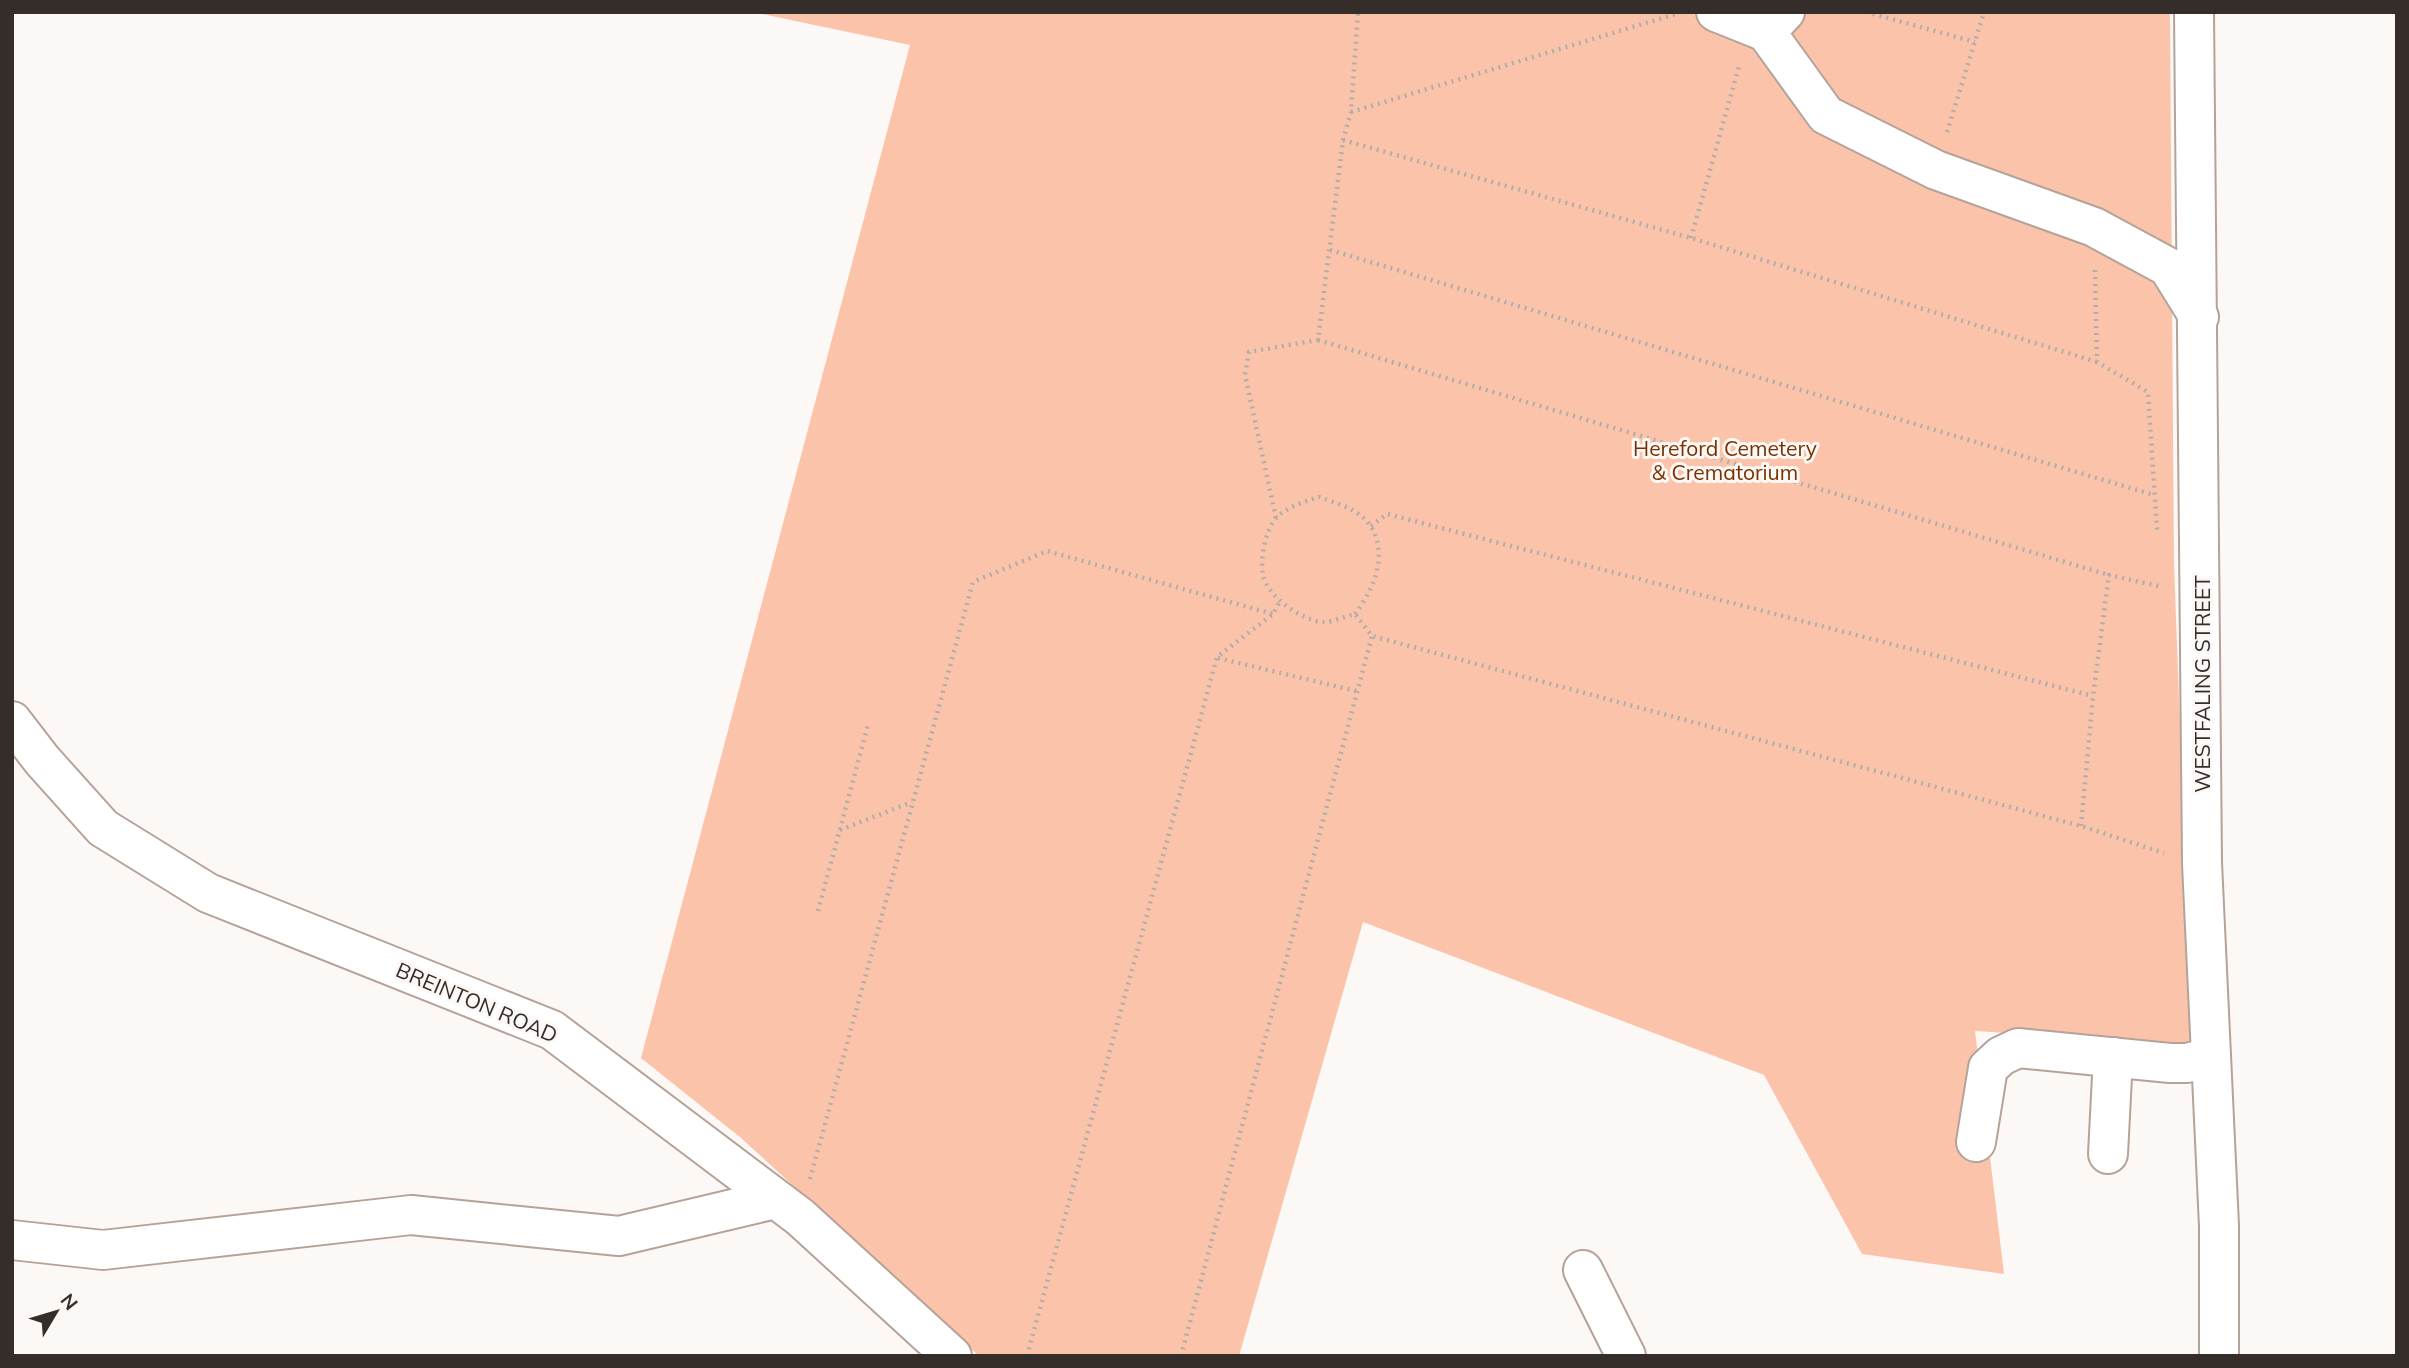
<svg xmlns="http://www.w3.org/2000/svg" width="2409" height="1368" font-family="Mulish,sans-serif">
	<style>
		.green { fill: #fbc4aa }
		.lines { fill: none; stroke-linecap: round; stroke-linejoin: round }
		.minor-casing { stroke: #b5a299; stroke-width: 42 }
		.path { stroke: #b2adaa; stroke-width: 4.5; stroke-dasharray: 2 5; stroke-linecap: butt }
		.minor { stroke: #fff; stroke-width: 38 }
		.labels { text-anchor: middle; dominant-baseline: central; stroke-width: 6; stroke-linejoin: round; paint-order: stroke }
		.park-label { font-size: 21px; fill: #793101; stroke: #fcf8f6 }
		.street-label { font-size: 21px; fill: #342d29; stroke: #fcf8f6 }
	</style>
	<rect width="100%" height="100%" fill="#fcf8f6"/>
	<!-- green -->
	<path class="green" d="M752,12H2170L2174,564L2192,1045L1975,1031L2004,1274L1862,1254L1764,1075L1363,922L1239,1356H979L741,1138L641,1058L910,45Z"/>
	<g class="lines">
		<defs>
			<g id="minor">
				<path d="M1716,12L1766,32L1785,12"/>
				<path d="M2194,12L2202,863L2219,1226V1356"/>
				<path d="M1766,32L1826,115L1936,170L2094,227L2168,267L2199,317"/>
				<path d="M12,721L42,760L103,828L208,893L552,1030L800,1217L952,1356"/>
				<path d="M1976,1142L1988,1068L2001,1056L2018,1048L2170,1063H2187L2211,1057"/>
				<path d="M2108,1154L2113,1057"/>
				<path d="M12,1240L103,1250L411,1215L619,1236L775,1199"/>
				<path d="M1583,1270L1626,1356"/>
			</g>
		</defs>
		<!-- minor casing -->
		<use href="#minor" class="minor-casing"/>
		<!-- path -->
		<g class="path">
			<path d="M1866,12L1975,42"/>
			<path d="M1351,112L1679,13"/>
			<path d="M1947,132L1984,12"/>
			<path d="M1343,140L1691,238L2097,362"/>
			<path d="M1691,238L1740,63"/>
			<path d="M1330,250L2154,495"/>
			<path d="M2095,270L2097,362L2148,392L2157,530"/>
			<path d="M1318,340L2109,575"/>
			<path d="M1276,518L1245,375L1249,352L1318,340L1343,140L1351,112L1358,12"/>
			<path d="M1371,526L1387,514L2093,696"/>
			<path d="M1355,614C1373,590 1389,556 1371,527C1362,510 1336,503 1319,497C1304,502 1288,506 1276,518C1265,531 1260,558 1263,575C1266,595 1303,622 1324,622C1333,622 1346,616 1355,614L1372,636L2081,826L2164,853"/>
			<path d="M1218,658L1356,691"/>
			<path d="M2081,826L2093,696L2109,575L2163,587"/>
			<path d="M840,830L912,802"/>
			<path d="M818,911L868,725"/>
			<path d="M810,1179L973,582L1047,551L1273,614"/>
			<path d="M1027,1356L1217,657L1273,614L1280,601"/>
			<path d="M1181,1356L1372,636"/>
		</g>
		<!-- minor -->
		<use href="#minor" class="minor"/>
	</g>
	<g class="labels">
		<!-- park labels -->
		<g class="park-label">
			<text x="1725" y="448">Hereford Cemetery<tspan x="1725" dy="24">&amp; Crematorium</tspan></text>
		</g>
		<!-- street labels -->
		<g class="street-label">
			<text transform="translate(2202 684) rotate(-90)">WESTFALING STREET</text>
			<text transform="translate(477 1002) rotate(23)">BREINTON ROAD</text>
		</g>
	</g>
	<!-- border -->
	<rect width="2409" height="1368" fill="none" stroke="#342d29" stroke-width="28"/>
	<!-- north arrow -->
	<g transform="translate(56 1312) rotate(52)" stroke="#fcf8f6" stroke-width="5" paint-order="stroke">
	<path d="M0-5L12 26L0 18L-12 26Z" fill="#342d29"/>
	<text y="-10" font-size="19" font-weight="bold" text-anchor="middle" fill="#342d29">N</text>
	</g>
</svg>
